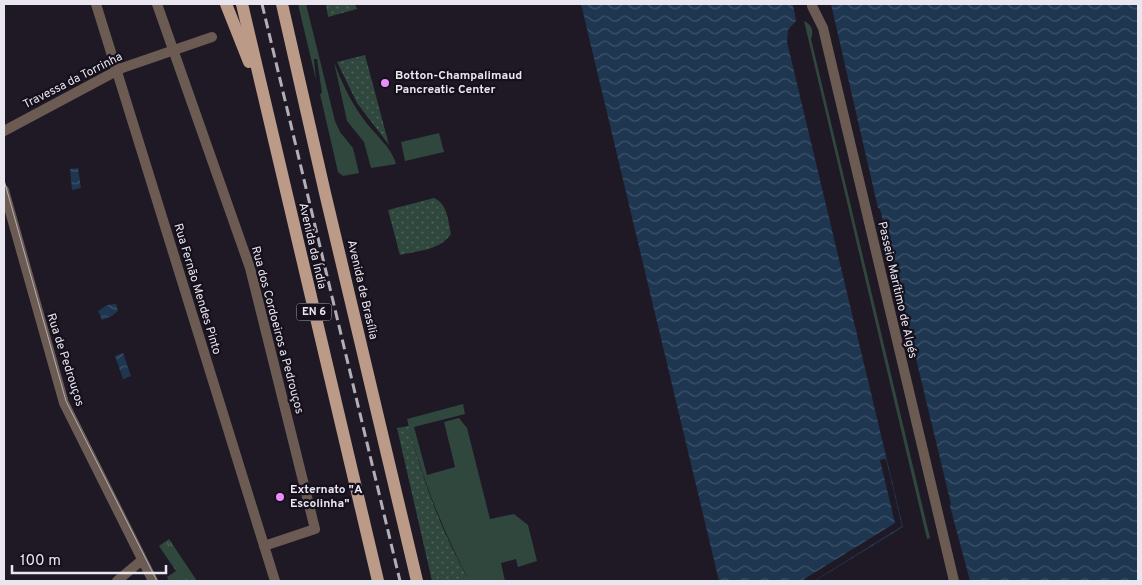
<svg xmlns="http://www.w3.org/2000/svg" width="1142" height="585" font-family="Overpass,sans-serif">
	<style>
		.grass { fill: #2f473c }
		.park { fill: url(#park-tufts) }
		.garden { fill: url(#garden-dots) }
		.water { fill: url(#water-waves) }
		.pier { fill: #1f1926 }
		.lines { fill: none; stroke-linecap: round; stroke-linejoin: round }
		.minor { stroke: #6b5b52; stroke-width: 10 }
		.major { stroke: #bb9b88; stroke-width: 12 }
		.tram { stroke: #b3afb9; stroke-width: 1 }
		.rail { stroke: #b3afb9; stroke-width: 3; stroke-dasharray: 10 5; stroke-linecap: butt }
		.poi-dot { fill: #ec8cfb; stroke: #15101c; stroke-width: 2 }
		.labels { text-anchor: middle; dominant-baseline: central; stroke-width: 4.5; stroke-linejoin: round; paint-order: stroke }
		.shield { fill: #15101c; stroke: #a9a6b0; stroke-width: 1 }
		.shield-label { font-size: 11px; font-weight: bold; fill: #e9e6ef }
		.poi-label { font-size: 12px; font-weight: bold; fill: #e9e6ef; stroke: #15101c; text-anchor: start }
		.street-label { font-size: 12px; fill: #e9e6ef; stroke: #15101c }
	</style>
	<defs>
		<pattern id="park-tufts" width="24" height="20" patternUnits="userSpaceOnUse" patternTransform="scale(1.25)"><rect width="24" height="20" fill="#2f473c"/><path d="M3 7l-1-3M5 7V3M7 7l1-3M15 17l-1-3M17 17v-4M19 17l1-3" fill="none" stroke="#4d6258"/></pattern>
		<pattern id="garden-dots" width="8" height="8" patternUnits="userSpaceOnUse" patternTransform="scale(1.25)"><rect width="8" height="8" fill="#2f473c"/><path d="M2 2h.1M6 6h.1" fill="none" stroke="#4d6258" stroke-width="1.8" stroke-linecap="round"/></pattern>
		<pattern id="water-waves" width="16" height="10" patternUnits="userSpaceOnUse" patternTransform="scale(1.25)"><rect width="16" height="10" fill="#1e3650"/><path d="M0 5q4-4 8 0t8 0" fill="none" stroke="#3f536a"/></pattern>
	</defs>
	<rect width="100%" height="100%" fill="#1f1926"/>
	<!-- grass -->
	<g class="grass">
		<path d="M298,4H306L335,121L340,132L353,148L359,173L343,176L338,172L320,94L322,93L317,59H314L316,80Z"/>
		<path d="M804,21C812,25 814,31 811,39L930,538L927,539Z"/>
		<path d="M334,62C341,81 350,100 362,117C372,132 392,147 396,164L371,168L364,142L347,121Z"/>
		<path d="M439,133L444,152L405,161L401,142Z"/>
		<path d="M463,404L465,414L414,427L427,475L455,467L444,422L459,418L467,428L490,519L514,514L528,525L537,561L518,567L516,559L501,563L505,581H469C442,528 421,477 407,419Z"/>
	</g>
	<!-- park -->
	<path class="park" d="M169,539L197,581H169L167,577L176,571L159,546Z"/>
	<!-- garden -->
	<g class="garden">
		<path d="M326,4H355L357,9L328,17Z"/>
		<path d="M365,55L389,145L357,103L337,62Z"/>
		<path d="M434,198C448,204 448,221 451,234C441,250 417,251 400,255L388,210Z"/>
		<path d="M409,426C422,481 442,531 469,581H432L397,428Z"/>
	</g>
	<!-- water -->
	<g class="water">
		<path d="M581,4H793L796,21L788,30L787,42L903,527L815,581H719Z"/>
		<path d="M831,4H1138V581H970L950,506L951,504L880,209L878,208Z"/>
		<path d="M78,168L81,188L72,190L70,169Z"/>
		<path d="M116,304L118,311L112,316L102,320L98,311L107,305Z"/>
		<path d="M123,353L131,376L123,379L115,356Z"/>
	</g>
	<!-- pier -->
	<path class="pier" d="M886,459L902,526L814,581H801L895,523L880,460Z"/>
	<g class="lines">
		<!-- minor -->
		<g class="minor">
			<path d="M96,4L275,581"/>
			<path d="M157,4L250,268L315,529L264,546"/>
			<path d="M812,6L823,28L954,581"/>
			<path d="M4,131L122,68L212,37"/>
			<path d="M4,190L64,403L153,581"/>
			<path d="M117,581L142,560"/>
		</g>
		<!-- major -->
		<g class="major">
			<path d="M226,4L249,62"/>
			<path d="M242,4L378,581"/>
			<path d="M282,4L325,193L417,581"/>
		</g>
		<!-- tram -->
		<path class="tram" d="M4,180L66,401L157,581"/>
		<!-- rail -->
		<path class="rail" d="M262,4L400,581"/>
	</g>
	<!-- markers -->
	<g class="poi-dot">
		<circle cx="385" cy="83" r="5"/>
		<circle cx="280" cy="497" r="5"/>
	</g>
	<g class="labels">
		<!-- shield labels -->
		<rect class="shield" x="296.5" y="303.5" width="35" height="17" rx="4"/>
		<g class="shield-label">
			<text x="314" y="312">EN 6</text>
		</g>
		<!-- poi labels -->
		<g class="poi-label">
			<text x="395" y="76">Botton-Champalimaud<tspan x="395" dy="14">Pancreatic Center</tspan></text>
			<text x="290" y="490">Externato "A<tspan x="290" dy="14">Escolinha"</tspan></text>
		</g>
		<!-- street labels -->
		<g class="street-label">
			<text transform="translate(73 81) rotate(-27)">Travessa da Torrinha</text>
			<text transform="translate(312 246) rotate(77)">Avenida da Índia</text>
			<text transform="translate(197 289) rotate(73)">Rua Fernão Mendes Pinto</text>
			<text transform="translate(362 290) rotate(77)">Avenida de Brasília</text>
			<text transform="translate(897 290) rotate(77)">Passeio Marítimo de Algés</text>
			<text transform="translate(277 330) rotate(75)">Rua dos Cordoeiros a Pedrouços</text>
			<text transform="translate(65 360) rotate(72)">Rua de Pedrouços</text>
		</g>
	</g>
	<!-- border -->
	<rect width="1142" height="585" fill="none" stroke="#e9e6ef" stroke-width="10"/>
	<!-- scale -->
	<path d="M12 565v8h154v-8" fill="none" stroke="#e9e6ef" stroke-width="2.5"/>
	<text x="20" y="565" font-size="15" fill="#e9e6ef" stroke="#15101c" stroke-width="4" paint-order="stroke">100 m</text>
</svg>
